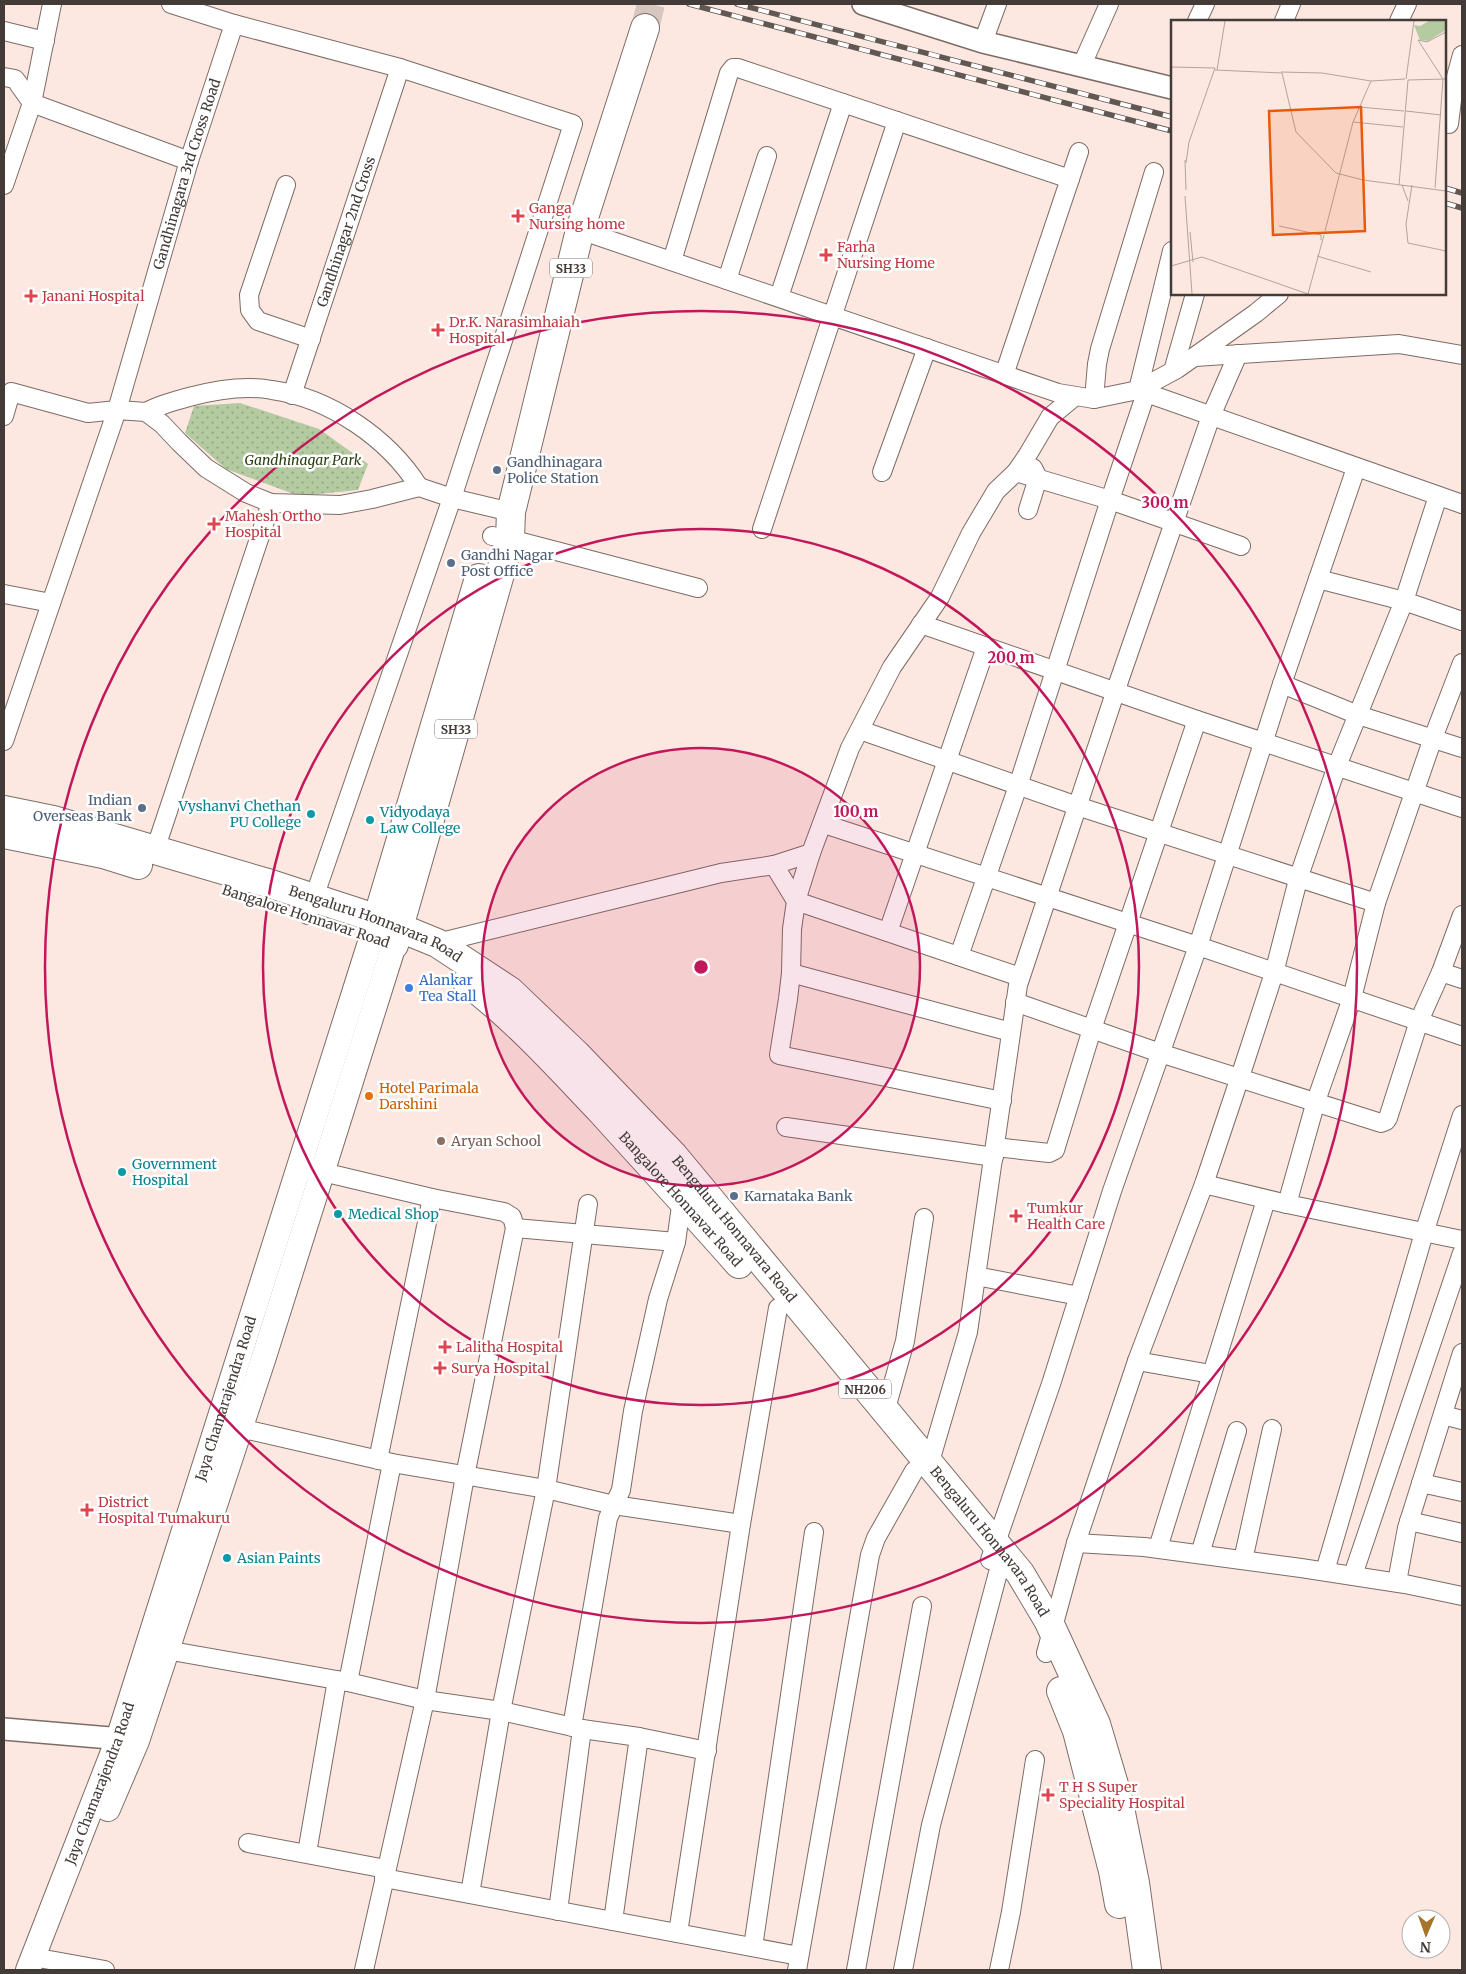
<svg xmlns="http://www.w3.org/2000/svg" width="1466" height="1974" font-family="Merriweather,serif">
	<style>
		.park { fill: url(#park-dots) }
		.lines { fill: none; stroke-linecap: round; stroke-linejoin: round }
		.primary-tunnel { stroke: #d7c5bf; stroke-width: 28; stroke-dasharray: 28 14; stroke-linecap: butt }
		.minor-casing { stroke: #7d6c66; stroke-width: 20 }
		.tertiary-casing { stroke: #7d6c66; stroke-width: 24 }
		.secondary-casing { stroke: #7d6c66; stroke-width: 26 }
		.primary-casing { stroke: #7d6c66; stroke-width: 30 }
		.minor { stroke: #fff; stroke-width: 18 }
		.tertiary { stroke: #fff; stroke-width: 21 }
		.secondary { stroke: #fff; stroke-width: 24 }
		.primary { stroke: #fff; stroke-width: 28 }
		.rail-casing { stroke: #615753; stroke-width: 5.5 }
		.rail { stroke: #fff; stroke-width: 4; stroke-dasharray: 11; stroke-linecap: butt }
		.ring { fill: none; stroke: #c2185b; stroke-width: 2.5 }
		.health-dot { fill: #e0444e; stroke: #fff; stroke-width: 2 }
		.service-dot { fill: #5c6f8a; stroke: #fff; stroke-width: 2 }
		.culture-dot { fill: #0f9aa8; stroke: #fff; stroke-width: 2 }
		.shop-dot { fill: #3f7fe0; stroke: #fff; stroke-width: 2 }
		.food-dot { fill: #e8710a; stroke: #fff; stroke-width: 2 }
		.education-dot { fill: #8d6e63; stroke: #fff; stroke-width: 2 }
		.labels { text-anchor: middle; dominant-baseline: central; stroke-width: 5; stroke-linejoin: round; paint-order: stroke }
		.shield { fill: #fff; stroke: #7b7674; stroke-width: 1 }
		.shield-label { font-size: 12px; font-weight: bold; fill: #433b38 }
		.street-label { font-size: 14px; fill: #433b38; stroke: #fff }
		.health-label { font-size: 14px; fill: #be3a42; stroke: #fff; text-anchor: start }
		.park-label { font-size: 14px; font-style: italic; fill: #2a3f10; stroke: #fff }
		.service-label { font-size: 14px; fill: #4e5e75; stroke: #fff; text-anchor: start }
		.culture-label { font-size: 14px; fill: #0d838f; stroke: #fff; text-anchor: start }
		.shop-label { font-size: 14px; fill: #366cbe; stroke: #fff; text-anchor: start }
		.food-label { font-size: 14px; fill: #c56008; stroke: #fff; text-anchor: start }
		.education-label { font-size: 14px; fill: #785e54; stroke: #fff; text-anchor: start }
		.inset-road { fill: none; stroke: #b2a39d; stroke-width: 1 }
		.view { fill: #e8590c; fill-opacity: 0.15; stroke: #e8590c; stroke-width: 2.5 }
		.inset-edge { fill: none; stroke: #433b38; stroke-width: 2.5 }
		.centre { fill: #c2185b; stroke: #fff; stroke-width: 2.5 }
		.ring-label { font-size: 15px; text-anchor: middle; font-weight: bold; fill: #c2185b; stroke: #fff; stroke-width: 5; stroke-linejoin: round; paint-order: stroke }
	</style>
	<defs>
		<pattern id="park-dots" width="8" height="8" patternUnits="userSpaceOnUse" patternTransform="scale(1.25)"><rect width="8" height="8" fill="#b4caa0"/><path d="M2 2h.1M6 6h.1" fill="none" stroke="#94a583" stroke-width="1.8" stroke-linecap="round"/></pattern>
	</defs>
	<rect width="100%" height="100%" fill="#fce8e1"/>
	<!-- park -->
	<path class="park" d="M240,403L319,429L368,464L358,490L299,496L226,469L185,433L194,406Z"/>
	<g class="lines">
		<!-- primary-tunnel -->
		<path class="primary-tunnel" d="M645,28L651,4"/>
		<defs>
			<g id="minor">
				<path d="M171,4L234,24L400,68L573,124L452,498L308,915"/>
				<path d="M1197,21L1205,4"/>
				<path d="M1284,21L1291,4"/>
				<path d="M1399,21L1407,4"/>
				<path d="M4,31L45,41"/>
				<path d="M983,42L997,4"/>
				<path d="M1081,67L1109,4"/>
				<path d="M4,77L15,79L32,103L189,161"/>
				<path d="M1449,124L1454,84L1462,55"/>
				<path d="M4,185L32,103L52,4"/>
				<path d="M286,185L249,295L250,310L258,321L311,339"/>
				<path d="M580,230L1058,393L1094,399L1138,390L1177,369L1256,313L1279,294"/>
				<path d="M1172,251L1138,390L1462,504"/>
				<path d="M672,261L729,73L733,68H738L1070,179"/>
				<path d="M727,280L767,156"/>
				<path d="M779,297L843,103"/>
				<path d="M1195,357L1399,344L1462,355"/>
				<path d="M1173,371L1195,294"/>
				<path d="M1004,375L1079,152"/>
				<path id="s1" d="M292,395L400,68"/>
				<path d="M1094,399L1097,364L1100,349L1154,172"/>
				<path d="M146,412C159,405 174,401 189,397C215,390 245,385 272,390C330,398 388,438 419,487"/>
				<path id="s2" d="M4,416L11,392L88,413L117,410L189,161L234,24"/>
				<path d="M882,472L927,348"/>
				<path d="M1016,472L1110,500L1241,546"/>
				<path d="M1028,510L1038,478L1033,468"/>
				<path d="M762,529L897,121"/>
				<path d="M492,536L510,539L698,588"/>
				<path d="M1318,579L1404,601L1462,621"/>
				<path d="M4,594L51,603"/>
				<path d="M921,624L1197,720L1462,808"/>
				<path d="M1282,684L1358,715L1462,748"/>
				<path d="M860,730L1077,806L1376,903L1433,738L1462,663"/>
				<path d="M4,741L117,410L146,412L162,424L179,442L206,468L246,493L271,503L340,505L372,499L419,487L452,498L511,512"/>
				<path d="M824,824L1198,946L1462,1036"/>
				<path d="M155,850L271,503"/>
				<path d="M774,865L796,901L1020,977"/>
				<path d="M888,932L986,647"/>
				<path d="M437,943L721,873L774,865L811,853"/>
				<path d="M959,956L1018,786L1110,500L1146,393"/>
				<path d="M1441,972L1462,979"/>
				<path d="M791,973L1011,1032"/>
				<path d="M1015,1002L1160,1053L1381,1123L1386,1121L1388,1118L1419,1021L1441,972L1462,915"/>
				<path d="M1002,1101L779,1055L788,999L791,973L792,929L796,901L811,853L850,748L892,667L940,597L971,533L996,491L1016,472L1027,456L1050,417L1074,397"/>
				<path d="M786,1127L994,1157"/>
				<path d="M995,1147L1049,1153L1055,1150L1092,1029L1197,720"/>
				<path d="M310,1169L432,1198L504,1212L512,1217L515,1228L465,1476L425,1700L364,1970"/>
				<path d="M1204,1184L1287,1204L1462,1240"/>
				<path d="M1287,1204L1316,1101L1352,998L1376,903"/>
				<path d="M515,1228L676,1242"/>
				<path d="M976,1276L1079,1296"/>
				<path d="M1137,1361L1211,1374"/>
				<path d="M885,1412L905,1341L924,1218"/>
				<path d="M1443,1415L1462,1420"/>
				<path d="M240,1428L392,1463L546,1489L614,1505L741,1524"/>
				<path d="M378,1460L432,1198"/>
				<path d="M929,1465L968,1332L1018,985L1120,678L1211,416L1238,354"/>
				<path d="M1421,1483L1462,1492"/>
				<path d="M1409,1521L1462,1533"/>
				<path d="M1076,1543L1144,1547L1301,1568L1405,1584L1462,1596"/>
				<path d="M1158,1548L1266,1200"/>
				<path d="M1200,1554L1237,1431"/>
				<path d="M990,1560L1051,1384L1112,1191L1198,946L1282,684L1356,468"/>
				<path d="M1243,1560L1272,1429"/>
				<path d="M1325,1571L1424,1233L1462,1115"/>
				<path d="M1353,1575L1462,1253"/>
				<path d="M1397,1582L1407,1528L1462,1353"/>
				<path d="M166,1650L348,1682L425,1700L501,1711L582,1729L639,1737L707,1751"/>
				<path d="M1046,1653L1076,1543L1137,1361L1204,1184L1240,1077L1274,973L1299,876L1337,766L1404,601L1438,496"/>
				<path d="M348,1682L392,1463"/>
				<path d="M572,1727L608,1518L621,1490L633,1411L658,1299L676,1242L682,1199"/>
				<path d="M248,1843L386,1869"/>
				<path d="M307,1853L337,1680"/>
				<path d="M384,1878L799,1956"/>
				<path d="M470,1894L501,1711L546,1489L588,1204"/>
				<path d="M558,1911L582,1729"/>
				<path d="M613,1921L639,1737"/>
				<path d="M678,1933L741,1524L778,1308"/>
				<path d="M753,1947L814,1532"/>
				<path d="M33,1957L105,1970"/>
				<path d="M797,1970L870,1555L876,1538L914,1471"/>
				<path d="M856,1970L922,1606"/>
				<path d="M903,1970L931,1825L999,1569L1005,1556"/>
				<path d="M999,1970L1011,1912L1035,1760"/>
			</g>
			<g id="tertiary">
				<path d="M863,4L983,42L1172,88"/>
				<path d="M4,1729L134,1740"/>
			</g>
			<g id="secondary">
				<path d="M108,1809L137,1741L263,1360L394,945"/>
				<path id="s3" d="M28,1970L118,1739L372,936"/>
			</g>
			<g id="primary">
				<path id="s4" d="M4,810L53,820L271,884L378,919L437,943L510,991L576,1054L674,1156L1020,1573L1048,1620L1096,1724L1118,1798L1135,1883L1147,1970"/>
				<path d="M4,834L103,854L138,865"/>
				<path d="M372,936L479,578"/>
				<path d="M394,945L510,539L511,512L580,230L645,28"/>
				<path id="s5" d="M467,982C517,1020 558,1066 601,1111C647,1162 693,1212 739,1264"/>
				<path d="M1061,1691L1077,1731L1113,1871L1119,1904"/>
			</g>
		</defs>
		<!-- minor casing -->
		<use href="#minor" class="minor-casing"/>
		<!-- tertiary casing -->
		<use href="#tertiary" class="tertiary-casing"/>
		<!-- secondary casing -->
		<use href="#secondary" class="secondary-casing"/>
		<!-- primary casing -->
		<use href="#primary" class="primary-casing"/>
		<!-- minor -->
		<use href="#minor" class="minor"/>
		<!-- tertiary -->
		<use href="#tertiary" class="tertiary"/>
		<!-- secondary -->
		<use href="#secondary" class="secondary"/>
		<!-- primary -->
		<use href="#primary" class="primary"/>
		<defs>
			<g id="rail">
				<path d="M689,4L1172,131"/>
				<path d="M737,4L1172,117"/>
				<path d="M1445,188L1462,193"/>
				<path d="M1445,203L1462,208"/>
			</g>
		</defs>
		<!-- rail casing -->
		<use href="#rail" class="rail-casing"/>
		<!-- rail -->
		<use href="#rail" class="rail"/>
	</g>
	<!-- distance rings -->
	<circle cx="701" cy="967" r="219" fill="#c2185b" fill-opacity=".12"/>
	<g class="ring">
		<circle cx="701" cy="967" r="219"/>
		<circle cx="701" cy="967" r="438"/>
		<circle cx="701" cy="967" r="656"/>
	</g>
	<!-- markers -->
	<g class="health-dot">
		<path d="M515.5 208.5h5v5h5v5h-5v5h-5v-5h-5v-5h5z"/>
		<path d="M823.5 247.5h5v5h5v5h-5v5h-5v-5h-5v-5h5z"/>
		<path d="M28.5 288.5h5v5h5v5h-5v5h-5v-5h-5v-5h5z"/>
		<path d="M435.5 322.5h5v5h5v5h-5v5h-5v-5h-5v-5h5z"/>
		<path d="M211.5 516.5h5v5h5v5h-5v5h-5v-5h-5v-5h5z"/>
		<path d="M1013.5 1208.5h5v5h5v5h-5v5h-5v-5h-5v-5h5z"/>
		<path d="M442.5 1339.5h5v5h5v5h-5v5h-5v-5h-5v-5h5z"/>
		<path d="M437.5 1360.5h5v5h5v5h-5v5h-5v-5h-5v-5h5z"/>
		<path d="M84.5 1502.5h5v5h5v5h-5v5h-5v-5h-5v-5h5z"/>
		<path d="M1045.5 1787.5h5v5h5v5h-5v5h-5v-5h-5v-5h5z"/>
	</g>
	<g class="service-dot">
		<circle cx="497" cy="470" r="5"/>
		<circle cx="451" cy="563" r="5"/>
		<circle cx="142" cy="808" r="5"/>
		<circle cx="734" cy="1196" r="5"/>
	</g>
	<g class="culture-dot">
		<circle cx="311" cy="814" r="5"/>
		<circle cx="370" cy="820" r="5"/>
		<circle cx="122" cy="1172" r="5"/>
		<circle cx="338" cy="1214" r="5"/>
		<circle cx="227" cy="1558" r="5"/>
	</g>
	<circle class="shop-dot" cx="409" cy="988" r="5"/>
	<circle class="food-dot" cx="369" cy="1096" r="5"/>
	<circle class="education-dot" cx="441" cy="1141" r="5"/>
	<g class="labels">
		<!-- shield labels -->
		<g class="shield">
			<rect x="550" y="258.5" width="42" height="19" rx="4"/>
			<rect x="435" y="719.5" width="42" height="19" rx="4"/>
			<rect x="839" y="1379.5" width="52" height="19" rx="4"/>
		</g>
		<g class="shield-label">
			<text x="571" y="268">SH33</text>
			<text x="456" y="729">SH33</text>
			<text x="865" y="1389">NH206</text>
		</g>
		<!-- street labels -->
		<g class="street-label">
			<text stroke="none"><textPath href="#s2" startOffset="380">Gandhinagara 3rd Cross Road</textPath></text>
			<text stroke="none"><textPath href="#s1" startOffset="172">Gandhinagar 2nd Cross</textPath></text>
			<text transform="translate(306 916) rotate(18)">Bangalore Honnavar Road</text>
			<text stroke="none"><textPath href="#s4" startOffset="389">Bengaluru Honnavara Road</textPath></text>
			<text stroke="none"><textPath href="#s5" startOffset="305">Bangalore Honnavar Road</textPath></text>
			<text stroke="none"><textPath href="#s4" startOffset="868">Bengaluru Honnavara Road</textPath></text>
			<text stroke="none"><textPath href="#s3" startOffset="605">Jaya Chamarajendra Road</textPath></text>
			<text stroke="none"><textPath href="#s4" startOffset="1272">Bengaluru Honnavara Road</textPath></text>
			<text stroke="none"><textPath href="#s3" startOffset="200">Jaya Chamarajendra Road</textPath></text>
		</g>
		<!-- health labels -->
		<g class="health-label">
			<text x="529" y="208">Ganga<tspan x="529" dy="16">Nursing home</tspan></text>
			<text x="837" y="247">Farha<tspan x="837" dy="16">Nursing Home</tspan></text>
			<text x="42" y="296">Janani Hospital</text>
			<text x="449" y="322">Dr.K. Narasimhaiah<tspan x="449" dy="16">Hospital</tspan></text>
			<text x="225" y="516">Mahesh Ortho<tspan x="225" dy="16">Hospital</tspan></text>
			<text x="1027" y="1208">Tumkur<tspan x="1027" dy="16">Health Care</tspan></text>
			<text x="456" y="1347">Lalitha Hospital</text>
			<text x="451" y="1368">Surya Hospital</text>
			<text x="98" y="1502">District<tspan x="98" dy="16">Hospital Tumakuru</tspan></text>
			<text x="1059" y="1787">T H S Super<tspan x="1059" dy="16">Speciality Hospital</tspan></text>
		</g>
		<!-- park labels -->
		<g class="park-label">
			<text x="303" y="460">Gandhinagar Park</text>
		</g>
		<!-- service labels -->
		<g class="service-label">
			<text x="507" y="462">Gandhinagara<tspan x="507" dy="16">Police Station</tspan></text>
			<text x="461" y="555">Gandhi Nagar<tspan x="461" dy="16">Post Office</tspan></text>
			<text x="132" y="800" text-anchor="end">Indian<tspan x="132" dy="16">Overseas Bank</tspan></text>
			<text x="744" y="1196">Karnataka Bank</text>
		</g>
		<!-- culture labels -->
		<g class="culture-label">
			<text x="301" y="806" text-anchor="end">Vyshanvi Chethan<tspan x="301" dy="16">PU College</tspan></text>
			<text x="380" y="812">Vidyodaya<tspan x="380" dy="16">Law College</tspan></text>
			<text x="132" y="1164">Government<tspan x="132" dy="16">Hospital</tspan></text>
			<text x="348" y="1214">Medical Shop</text>
			<text x="237" y="1558">Asian Paints</text>
		</g>
		<!-- shop labels -->
		<g class="shop-label">
			<text x="419" y="980">Alankar<tspan x="419" dy="16">Tea Stall</tspan></text>
		</g>
		<!-- food labels -->
		<g class="food-label">
			<text x="379" y="1088">Hotel Parimala<tspan x="379" dy="16">Darshini</tspan></text>
		</g>
		<!-- education labels -->
		<g class="education-label">
			<text x="451" y="1141">Aryan School</text>
		</g>
	</g>
	<!-- overview -->
	<g transform="translate(1171 20)">
		<rect width="275" height="275" fill="#fce8e1"/>
		<path d="M258,1H275V10L257,21L249,20L243,5L249,6Z" fill="#b4caa0"/>
		<path class="inset-road" d="M247,20L272,59L264,168M247,20L256,22L275,12M0,47L44,48L18,122L15,143M44,50L111,53L125,112L165,153L192,160L275,171M46,50L54,1M110,52L151,53L200,61L234,59M235,59L243,1M237,60L274,59M188,87L233,91M235,91L270,95M182,102L232,107M14,140L15,170M228,165L237,60M231,165L237,181M241,165L235,204L237,223L275,231M14,176L21,274M108,206L150,215V220M154,211L182,102L200,61M19,212L22,242M146,236L200,252M0,246L31,237L137,274M137,274L153,215"/>
		<path class="view" d="M190,87L194,211L102,215L98,91Z"/>
		<rect width="275" height="275" class="inset-edge"/>
	</g>
	<circle cx="701" cy="967" r="8" class="centre"/>
	<g class="ring-label">
		<text x="1165" y="508">300 m</text>
		<text x="1011" y="663">200 m</text>
		<text x="856" y="817">100 m</text>
	</g>
	<!-- border -->
	<rect width="1466" height="1974" fill="none" stroke="#433b38" stroke-width="10"/>
	<!-- north arrow -->
	<g transform="translate(1426 1934) rotate(182)"><circle r="24" fill="#ffffff" stroke="#b4b1af"/>
	<path d="M0-4L9 19L0 12L-9 19Z" fill="#a6742b"/>
	<text y="-8" font-size="14" font-weight="bold" text-anchor="middle" fill="#433b38">N</text>
	</g>
</svg>
